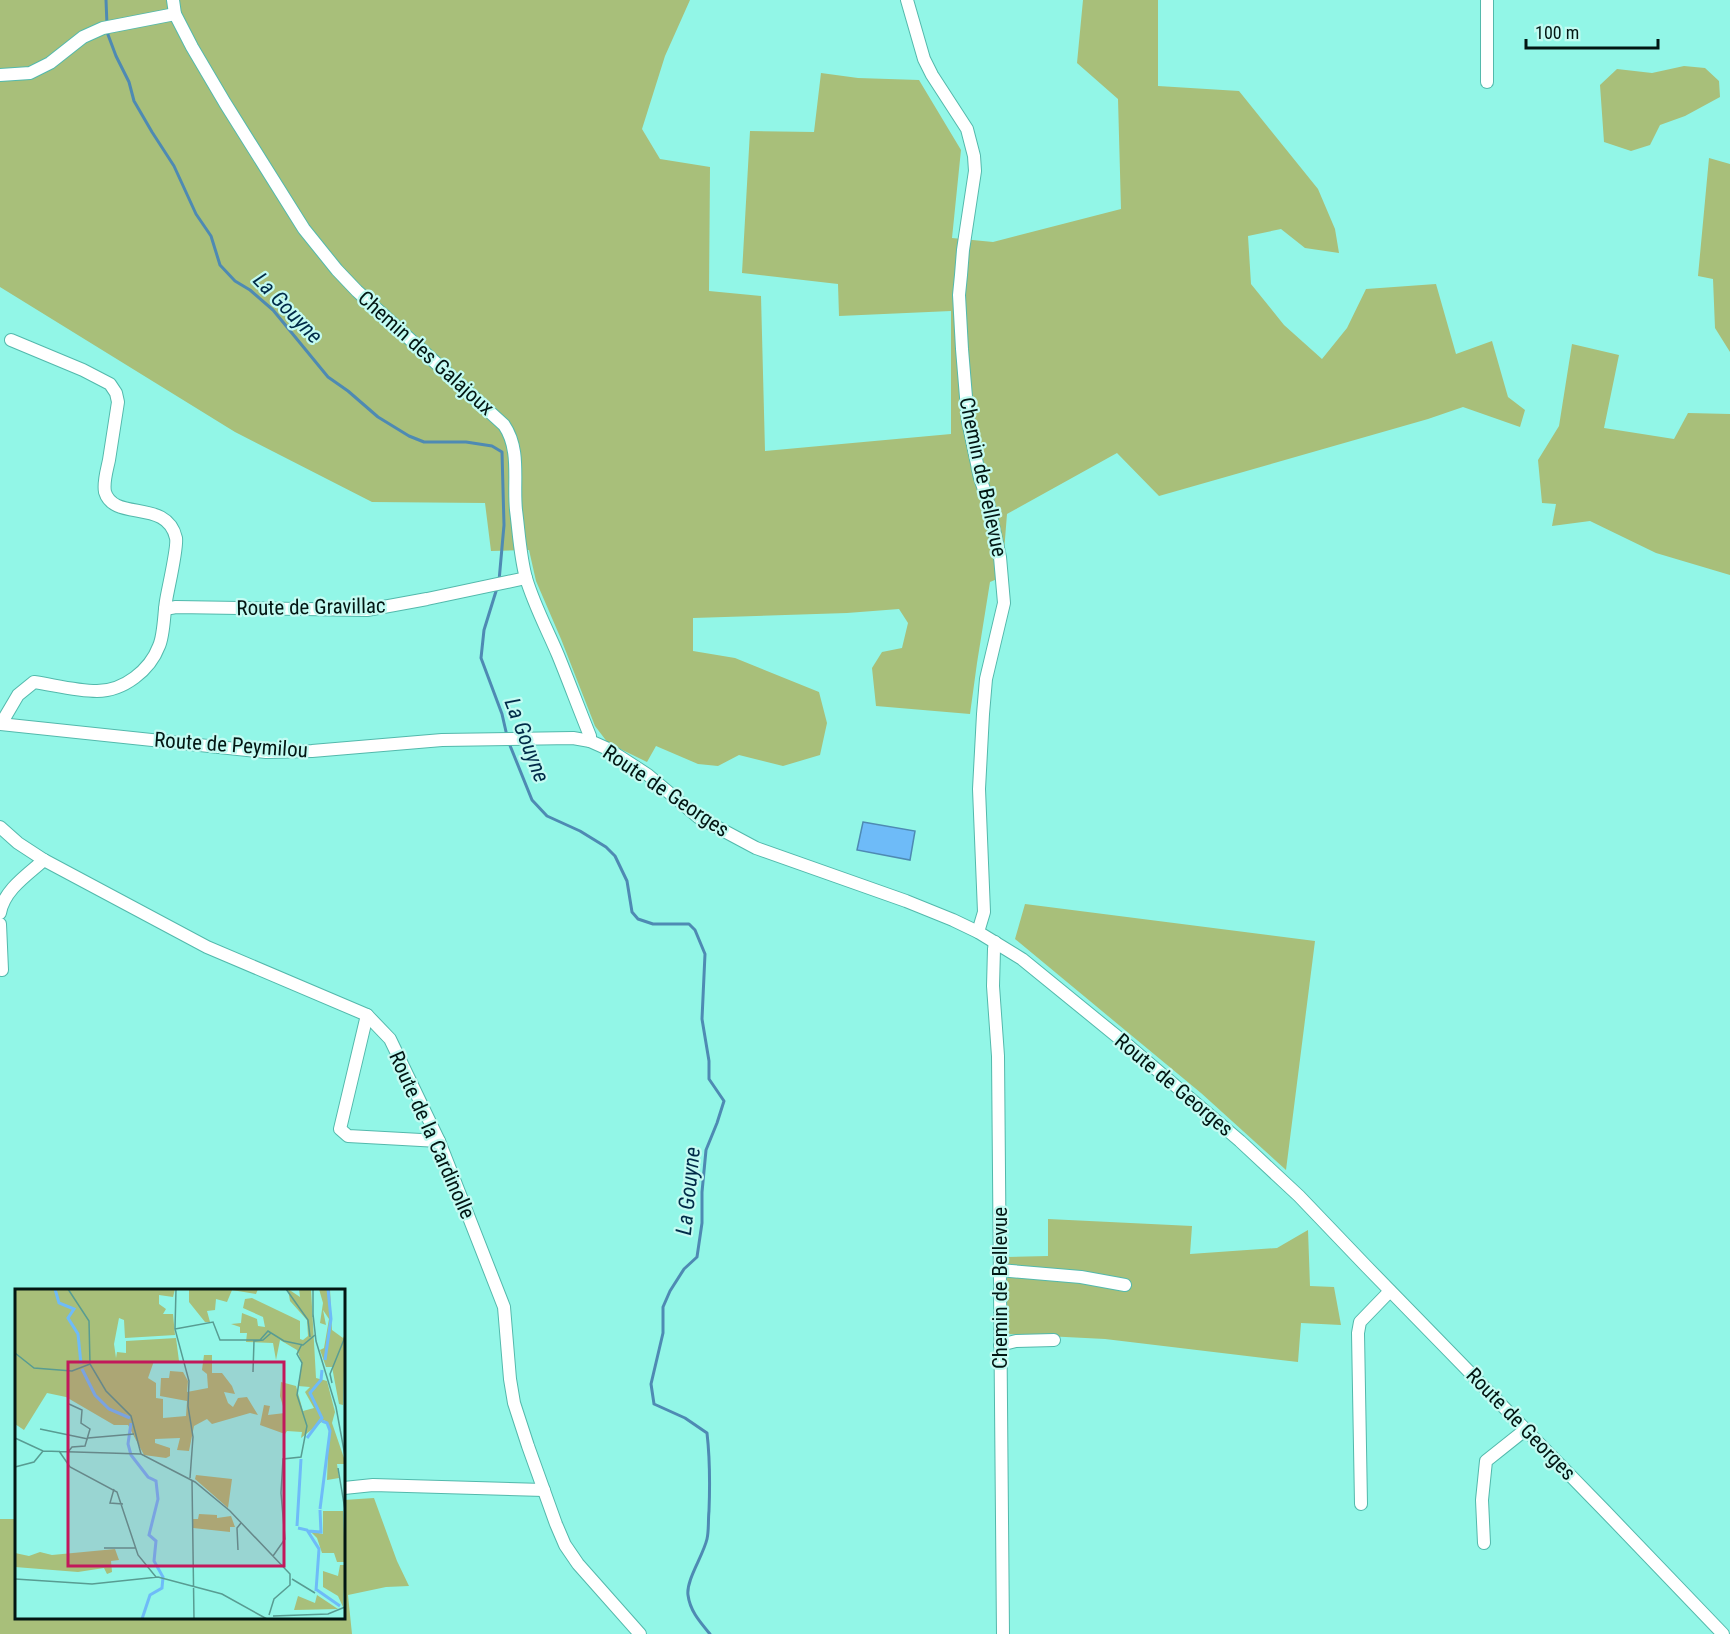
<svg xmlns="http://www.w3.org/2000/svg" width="1730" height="1634" font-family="'Roboto Condensed',sans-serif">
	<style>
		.green { fill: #a8bf7a }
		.water { fill: #6ebbf8; stroke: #4e8ab3; stroke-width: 1.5 }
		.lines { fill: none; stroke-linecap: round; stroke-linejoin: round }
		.stream { stroke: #4e8ab3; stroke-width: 3 }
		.minor-casing { stroke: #53b9ac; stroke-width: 14 }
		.minor { stroke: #fff; stroke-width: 12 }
		.labels { text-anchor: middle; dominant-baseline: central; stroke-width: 4.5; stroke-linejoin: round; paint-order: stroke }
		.street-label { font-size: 21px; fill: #021613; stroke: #c3fbf2 }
		.water-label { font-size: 22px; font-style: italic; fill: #002b48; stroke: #c3fbf2 }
		.inset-river { fill: none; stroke: #6ebbf8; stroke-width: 3 }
		.inset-road { fill: none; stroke: #589c92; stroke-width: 1.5 }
		.view { fill: #c2185b; fill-opacity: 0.15; stroke: #c2185b; stroke-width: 3 }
		.inset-edge { fill: none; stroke: #021613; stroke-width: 3 }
	</style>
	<rect width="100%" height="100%" fill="#92f6e7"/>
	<!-- green -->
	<g class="green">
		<path d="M0,0H690L665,56L642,129L660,159L710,167L709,291L761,296L765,451L951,434V311L839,316L838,284L742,273L750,131L814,132L821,73L858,78L919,80L961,150L952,238L993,242L1121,209L1118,99L1077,63L1083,0H1158V86L1239,91L1318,189L1335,229L1339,253L1305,248L1281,229L1248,236L1251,284L1284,325L1322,359L1347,328L1366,289L1436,284L1456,354L1492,341L1508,397L1525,410L1520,427L1463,407L1428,419L1159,496L1117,453L1007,514L1002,577L990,582L977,663L970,714L876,706L872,668L882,652L902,648L908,623L899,609L847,613L693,618V651L735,658L819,692L827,723L820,755L783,766L739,755L718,766L698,764L656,746L647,762L608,743L595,726L561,639L536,581L529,550L491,551L485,503L372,502L235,432L0,287Z"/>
		<path d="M1684,66L1705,68L1719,81L1720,97L1685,116L1660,125L1650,145L1631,151L1604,142L1600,85L1617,69L1652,73Z"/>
		<path d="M1709,158L1730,164V352L1715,328L1713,279L1698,276Z"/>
		<path d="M1572,344L1619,355L1604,428L1674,439L1688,413L1730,414V575L1656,553L1590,521L1552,526L1556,504L1542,503L1538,460L1559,426Z"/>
		<path d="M1025,904L1315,941L1286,1170L1201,1093L1015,939Z"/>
		<path d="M1048,1219L1192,1226L1190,1254L1277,1248L1308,1230L1310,1286L1334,1287L1341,1325L1301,1323L1298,1362L1105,1339L1006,1334L1007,1257L1048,1256Z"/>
		<path d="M374,1498L397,1561L409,1586L386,1587L348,1595L352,1634H0V1519H16V1618H344V1500Z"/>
	</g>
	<!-- water -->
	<path class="water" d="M863,822L915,831L910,860L857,850Z"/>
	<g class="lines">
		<!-- stream -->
		<g class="stream">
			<path d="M106,0L107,25"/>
			<path d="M107,32L116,56L129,82L134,101L152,132L174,166L196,214L211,236L220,265L235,281L250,290L273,310L328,377L348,391L378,417L409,436L424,442H466L492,446L502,452L504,525L499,581"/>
			<path d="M497,588L484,630L481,658L502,714L507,736"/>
			<path d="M509,743L532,800L547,816L580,831L606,847L615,856L627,881L632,912L638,919L653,924H689L695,930L705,954L702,1019L709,1061V1079L724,1101L717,1123L706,1150L702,1192V1223L697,1257L684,1269L670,1291L663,1307V1333L651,1384L654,1404L685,1418L707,1433C710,1459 710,1485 709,1511C708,1520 709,1530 707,1539C703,1556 686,1580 688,1595C690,1611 700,1622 710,1634"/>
		</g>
		<defs>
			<g id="minor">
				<path d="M173,0L175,14L192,47L225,103L304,229L337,270L357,291L504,425C521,450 513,481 516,510C519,533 520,556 526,578C534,605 547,629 558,655C569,682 579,709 590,736V741"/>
				<path d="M907,0L924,59L932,75L967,129L974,156L975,171L963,250L961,275L959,295L962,349L968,421L980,478L987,498L1000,557L1004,603L986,679L983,714L979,789L984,912L978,932"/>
				<path d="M1487,0V82"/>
				<path d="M0,75L30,73L50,63L83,37L103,28L175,14"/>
				<path d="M165,609L176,607L367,610L427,599L526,578"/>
				<path d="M0,724L266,752L312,751L442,740L573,738L590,741L608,749L648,775L698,817L756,848L906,901L953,920L978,932L1022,959L1130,1047L1240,1141L1299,1196L1366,1266L1605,1511L1723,1634"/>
				<path d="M1,724L18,695L34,682C54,685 76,691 97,691C124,691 150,670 159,646C164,635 164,613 166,601C168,588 178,547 176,538C167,498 114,522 105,492C103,482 107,470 109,460C112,441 115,421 118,402L116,393L110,384L83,370L11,340"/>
				<path d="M0,827L18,843L44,860L207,947L367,1015L390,1039L439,1141L504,1307L510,1379L514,1403L528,1446L556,1524L565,1545L578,1564L640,1634"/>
				<path d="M0,913C4,890 27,875 44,860"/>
				<path d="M0,924L2,970"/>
				<path d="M995,942L994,949L993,986L998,1056L1003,1634"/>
				<path d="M367,1015L340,1129L348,1136L439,1141"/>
				<path d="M999,1270L1081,1277L1125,1285"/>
				<path d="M1000,1345L1016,1341L1054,1340"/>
				<path d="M344,1488L373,1485L544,1490"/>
				<path d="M1361,1504L1358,1333L1360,1322L1390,1291"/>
				<path d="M1484,1543L1482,1500L1486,1461L1525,1430"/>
			</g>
		</defs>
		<!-- minor casing -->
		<use href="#minor" class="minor-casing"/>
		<!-- minor -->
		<use href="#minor" class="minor"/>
	</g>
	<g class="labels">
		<!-- street labels -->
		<g class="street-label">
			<text transform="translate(426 353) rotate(42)">Chemin des Galajoux</text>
			<text transform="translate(983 477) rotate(78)">Chemin de Bellevue</text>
			<text transform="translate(311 607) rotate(-1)">Route de Gravillac</text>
			<text transform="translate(231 745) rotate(4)">Route de Peymilou</text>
			<text transform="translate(666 791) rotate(34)">Route de Georges</text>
			<text transform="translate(1174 1085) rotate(40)">Route de Georges</text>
			<text transform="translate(432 1135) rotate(66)">Route de la Cardinolle</text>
			<text transform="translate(1000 1288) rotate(-90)">Chemin de Bellevue</text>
			<text transform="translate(1521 1424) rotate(46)">Route de Georges</text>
		</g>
		<!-- water labels -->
		<g class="water-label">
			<text transform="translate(288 308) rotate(46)">La Gouyne</text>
			<text transform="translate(527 740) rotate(69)">La Gouyne</text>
			<text transform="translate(688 1191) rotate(-84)">La Gouyne</text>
		</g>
	</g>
	<!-- overview -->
	<g transform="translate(15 1289)">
		<rect width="330" height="330" fill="#92f6e7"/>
		<path d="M0,0H160L158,8L144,6V15L151,20L148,25H158L160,46L110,49L109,31L104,29L99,55L101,69L102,63L111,64V52L161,49L164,72H139L133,89L141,94V109L148,110V129L171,127L172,112L145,107L146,89H154L155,82L168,83L173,92L172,103L193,99L192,85L187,81L189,66H197V84H207L217,97L220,105L209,103L213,114L218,118L223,109L232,108L243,126L235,124L197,135L192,130L179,137L174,162L162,161L165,149L140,150V154L155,159V167L151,169L129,166L113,136H99L51,108L32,104L9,141L0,135ZM174,0H243L241,5L217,1L212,13L201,10L200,21L192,22L195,33H190L174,13ZM273,0L285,8L284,0H296L301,89L312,92L320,123L317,134L330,172V175H322L324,189L312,191L314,138L309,131L286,149L287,143L272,142L270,145L245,136L249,116L255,117L253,126L270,124L265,107L266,93L281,97L288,122L299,119L290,103L295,98L283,97L287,74L282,61L265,51L261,71L258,54L231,53L232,44H225V38L216,35L226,34L227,24L242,30L243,37L250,38L248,28L228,19L230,10L237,9L285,32V50L288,51L293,47L292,31L275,12ZM304,0H315L317,41L328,49L330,45L328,116L324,115L317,78H311L305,61L309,59L314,30L308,21L311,36L305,34L308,14ZM181,186L217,190L213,219L180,190ZM308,222H328L330,273H322L319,264H307L302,249L295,242L308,245ZM184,225L202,226V229L216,227L220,238H215V243L178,239V230H183ZM100,260L104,271L96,272L97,283L92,285L89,279L63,283L0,278V264L14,267L25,263L37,266ZM325,276H330L328,318L323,307L308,298V282L323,287ZM302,306L323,320L279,321L283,307L300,314Z" fill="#a8bf7a"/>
		<path class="inset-river" d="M40,0L44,14L59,20L53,29L63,45L66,75M310,71L316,30L313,0M67,80L80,106L94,120L115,129M116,134L113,155L116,166L133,188L141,192L143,210L134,246L141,252L139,272L148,288L147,299L135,306L127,330M292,149L307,129L295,104L306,91L307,81M305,220L315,142L312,134L307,132M282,237L286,170M283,239L292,241L304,260L301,302M293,242L306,243L305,221M302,301L325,317"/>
		<path class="inset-road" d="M53,0L74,32L75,75L91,102L116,127L126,165M161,0L160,40L174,92L173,117L178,148L175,189M271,0L293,31L295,48M298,0V28M298,25L301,52L321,118L330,167M160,40L198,33L205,51H245L253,42L269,52L288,56L300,46M0,64L19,79L57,82L75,75M238,83L239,52L248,51L256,44M317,94L315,85L330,48M25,140L73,150M0,149L28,162L126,165L180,193L215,222L275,285V296L259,310L254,326M73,149L119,145M44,162L55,178L102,203L123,266L141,288M53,163L57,158L70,157L75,140L66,134L67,121L54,115M0,178L19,173L28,162M323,179L330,221M177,191L179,330M99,200L95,214L108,215M89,259H121M223,261L222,239L226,234M258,267L270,250L266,204L268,170L286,168L292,137L282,106L287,74L282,65L287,55M0,290L77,295L143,288L207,305L252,330M277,290L300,304M258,327L313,325L330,318"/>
		<path class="view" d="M53,73H269V277H53Z"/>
		<rect width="330" height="330" class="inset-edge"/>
	</g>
	<!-- scale -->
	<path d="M1526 39v9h132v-9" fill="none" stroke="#021613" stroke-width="3"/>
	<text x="1535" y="39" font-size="18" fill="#021613" stroke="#c3fbf2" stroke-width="4.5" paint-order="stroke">100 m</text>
</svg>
